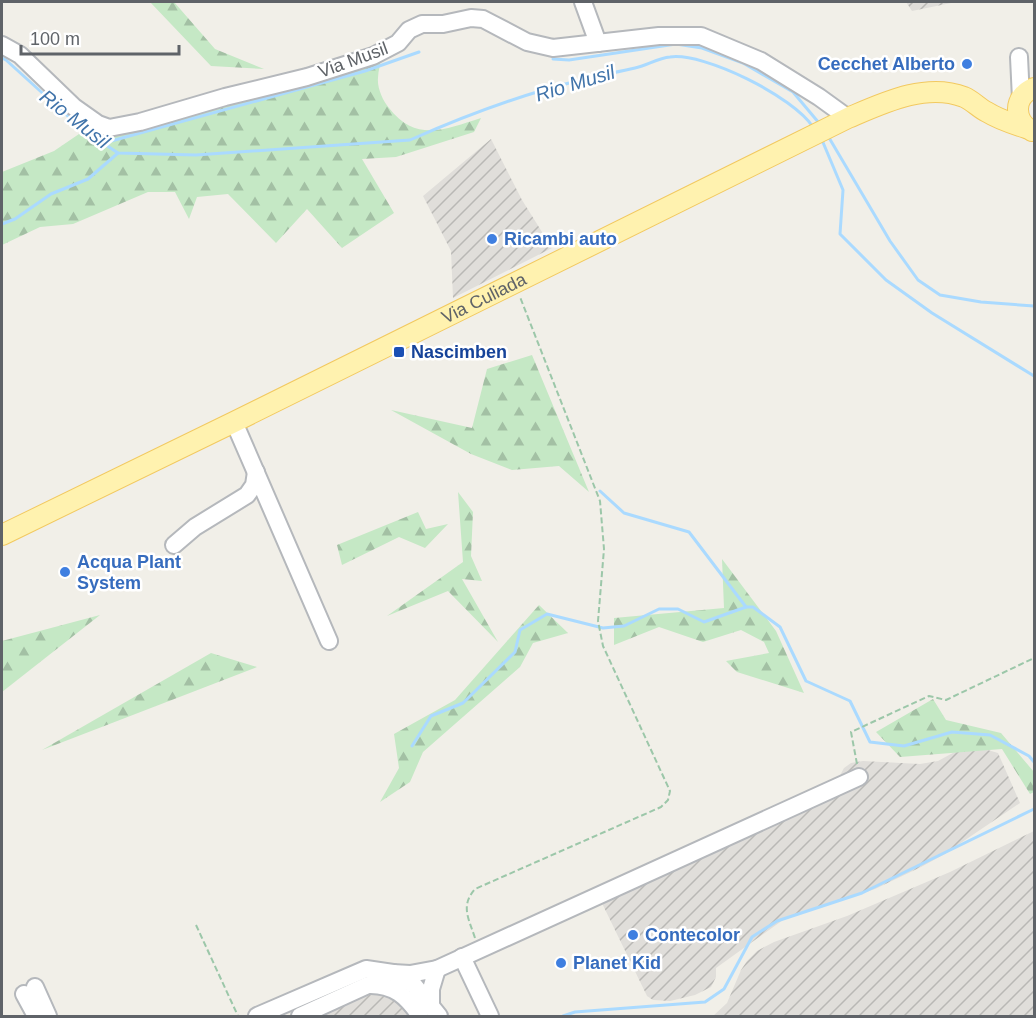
<svg xmlns="http://www.w3.org/2000/svg" width="1036" height="1018" font-family="Arial,sans-serif">
	<style>
		.industrial { fill: url(#industrial-furrows) }
		.forest { fill: url(#forest-firs) }
		.lines { fill: none; stroke-linecap: round; stroke-linejoin: round }
		.stream { stroke: #aadaff; stroke-width: 3 }
		.minor-casing { stroke: #b5b8bc; stroke-width: 20 }
		.major-casing { stroke: #f2c960; stroke-width: 22 }
		.path { stroke: #9cc7a9; stroke-width: 2; stroke-dasharray: 6 3; stroke-linecap: butt }
		.minor { stroke: #fff; stroke-width: 16 }
		.major { stroke: #fff2af; stroke-width: 20 }
		.shop-dot { fill: #3f7fe0; stroke: #fff; stroke-width: 2 }
		.transit-dot { fill: #1a4fb4; stroke: #fff; stroke-width: 2 }
		.labels { text-anchor: middle; dominant-baseline: central; stroke-width: 5; stroke-linejoin: round; paint-order: stroke }
		.street-label { font-size: 18px; fill: #5f6368; stroke: #fff }
		.shop-label { font-size: 18px; font-weight: bold; fill: #366cbe; stroke: #fff; text-anchor: start }
		.transit-label { font-size: 18px; font-weight: bold; fill: #164399; stroke: #fff; text-anchor: start }
		.water-label { font-size: 20px; font-style: italic; fill: #4174aa; stroke: #fff }
	</style>
	<defs>
		<pattern id="industrial-furrows" width="10" height="10" patternUnits="userSpaceOnUse" patternTransform="scale(1.5)"><rect width="10" height="10" fill="#e0deda"/><path d="M-1 1l2-2M0 10L10 0M9 11l2-2" fill="none" stroke="#b9b8b5"/></pattern>
		<pattern id="forest-firs" width="22" height="20" patternUnits="userSpaceOnUse" patternTransform="scale(1.5)"><rect width="22" height="20" fill="#c5e8c5"/><path d="M5 1l3.5 6h-7zM16 11l3.5 6h-7z" fill="#a3c0a4"/></pattern>
	</defs>
	<rect width="100%" height="100%" fill="#f1efe8"/>
	<!-- industrial -->
	<g class="industrial">
		<path d="M906,2H956L912,11Z"/>
		<path d="M491,139L522,200L552,248L453,298L451,251L423,196Z"/>
		<path d="M962,748H981L998,753L1020,803L943,855L921,867L875,889L783,920L716,968V977L711,987L695,995L670,1001L653,1000L647,996L599,897L837,781L844,768L851,763L863,761L920,764L938,761Z"/>
		<path d="M1034,831V1016H713L727,1003L741,970L747,961L757,951L774,942L847,916L950,872Z"/>
		<path d="M364,990L375,991L395,998L410,1016H307Z"/>
	</g>
	<!-- forest -->
	<g class="forest">
		<path d="M150,2H174L215,49L264,69L211,66Z"/>
		<path d="M381,56C381,63 378,71 378,78C377,88 383,101 389,108C416,143 446,129 481,118L474,132L396,157L362,159L394,213L342,248L307,209L276,243L228,194L197,197L189,219L175,192H148L73,224L40,227L2,245V172L54,151L79,134L85,133L106,138Z"/>
		<path d="M532,355L589,492L559,466L512,470L471,454L391,410L472,428L487,369Z"/>
		<path d="M458,492L473,512L471,556L482,581L462,579L498,642L448,591L387,616L463,562Z"/>
		<path d="M418,512L426,529L448,524L425,548L399,537L342,565L337,545Z"/>
		<path d="M722,559L776,631L804,693L737,672L726,661L769,653L764,642L741,630L703,642L659,627L614,645V618L724,608Z"/>
		<path d="M539,605L568,633L533,643L520,667L423,752L410,782L380,802L399,768L394,734L455,700Z"/>
		<path d="M100,615L2,692V641Z"/>
		<path d="M211,653L257,667L42,750Z"/>
		<path d="M933,699L946,720L1001,733L1034,772V792L1030,794L1002,749L900,757L876,732Z"/>
	</g>
	<g class="lines">
		<!-- stream -->
		<g class="stream">
			<path d="M2,58L6,60L82,129L118,153L196,155L410,140C462,117 517,96 573,82C593,76 614,73 635,68C646,66 658,58 670,57C704,52 794,97 813,127"/>
			<path d="M553,59L569,60L676,44L702,48L743,63L793,92L819,123"/>
			<path d="M828,136L890,241L918,280L940,295L981,302L1034,306"/>
			<path d="M822,140L843,190L840,234L886,280L932,313L1034,376"/>
			<path d="M104,143L365,71L419,52"/>
			<path d="M2,224L15,219L51,194L88,179L118,153"/>
			<path d="M600,491L624,513L689,532L746,607"/>
			<path d="M412,746L431,716L463,703L515,652L520,630L547,614L603,628L624,626L659,609H678L704,622L746,607H753L780,627L806,681L850,701L870,742L904,746L952,732L990,735L1029,756L1034,762"/>
			<path d="M563,1016L575,1012L705,1002L724,989L752,937L777,921L862,893L1034,809"/>
		</g>
		<defs>
			<g id="minor">
				<path d="M583,2L598,43"/>
				<path d="M2,45L20,55L74,107L98,124L109,128L140,122L225,97L307,77L373,56L398,43L409,30L422,24H443L471,18L483,19L527,42L553,48L659,36H701L761,61L819,97L848,118"/>
				<path d="M1019,57L1021,99"/>
				<path d="M234,422L329,641"/>
				<path d="M174,545L195,527L247,495L254,485L256,472"/>
				<path d="M462,957L490,1016"/>
				<path d="M437,969L859,777"/>
				<path d="M393,973L410,974L437,969L431,989V1004"/>
				<path d="M35,987L48,1016"/>
				<path d="M24,994L36,1016"/>
				<path d="M257,1016L366,969L393,973L414,985L439,1016"/>
				<path d="M300,1016L368,985C394,984 407,997 420,1016"/>
			</g>
			<g id="major">
				<path d="M1032,131C1013,121 1013,96 1034,88"/>
				<path id="s1" d="M2,535L234,422L848,118C883,103 926,82 964,97C973,101 979,108 987,112C1000,120 1013,124 1026,128"/>
			</g>
		</defs>
		<!-- minor casing -->
		<use href="#minor" class="minor-casing"/>
		<!-- major casing -->
		<use href="#major" class="major-casing"/>
		<!-- path -->
		<g class="path">
			<path d="M857,764L851,732L929,696L946,700L1034,658"/>
			<path d="M196,925L238,1016"/>
			<path d="M475,938C469,919 460,906 475,889L661,807L668,800L670,791L603,646L598,621L604,549L600,501L520,297"/>
		</g>
		<!-- minor -->
		<use href="#minor" class="minor"/>
		<!-- major -->
		<use href="#major" class="major"/>
	</g>
	<!-- markers -->
	<g class="shop-dot">
		<circle cx="967" cy="64" r="6"/>
		<circle cx="492" cy="239" r="6"/>
		<circle cx="65" cy="572" r="6"/>
		<circle cx="633" cy="935" r="6"/>
		<circle cx="561" cy="963" r="6"/>
	</g>
	<rect class="transit-dot" x="393" y="346" width="12" height="12" rx="3"/>
	<g class="labels">
		<!-- street labels -->
		<g class="street-label">
			<text transform="translate(353 60) rotate(-20)">Via Musil</text>
			<text stroke="none"><textPath href="#s1" startOffset="537">Via Culiada</textPath></text>
		</g>
		<!-- shop labels -->
		<g class="shop-label">
			<text x="955" y="64" text-anchor="end">Cecchet Alberto</text>
			<text x="504" y="239">Ricambi auto</text>
			<text x="77" y="562">Acqua Plant<tspan x="77" dy="21">System</tspan></text>
			<text x="645" y="935">Contecolor</text>
			<text x="573" y="963">Planet Kid</text>
		</g>
		<!-- transit labels -->
		<g class="transit-label">
			<text x="411" y="352">Nascimben</text>
		</g>
		<!-- water labels -->
		<g class="water-label">
			<text transform="translate(575 83) rotate(-17)">Rio Musil</text>
			<text transform="translate(75 119) rotate(38)">Rio Musil</text>
		</g>
	</g>
	<!-- border -->
	<rect width="1036" height="1018" fill="none" stroke="#5f6368" stroke-width="6"/>
	<!-- scale -->
	<path d="M21 45v9h158v-9" fill="none" stroke="#5f6368" stroke-width="3"/>
	<text x="30" y="45" font-size="18" fill="#5f6368" stroke="#ffffff" stroke-width="4.5" paint-order="stroke">100 m</text>
</svg>
